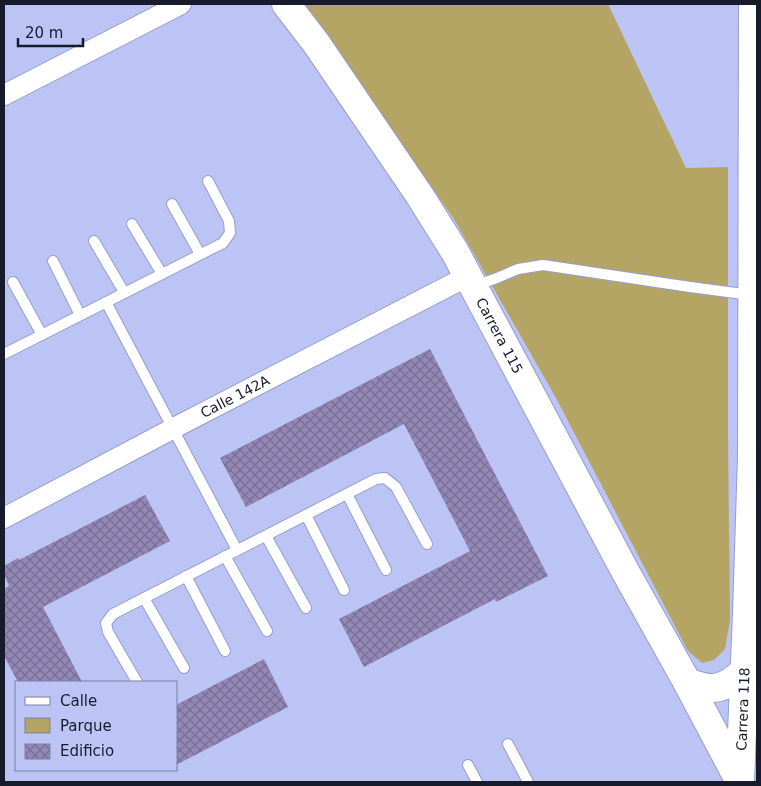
<svg xmlns="http://www.w3.org/2000/svg" width="761" height="786" font-family="'DejaVu Sans',sans-serif">
	<style>
		.green { fill: #b4a564 }
		.building { fill: url(#building-cross-hatch) }
		.lines { fill: none; stroke-linecap: round; stroke-linejoin: round }
		.lane-casing { stroke: #959ecd; stroke-width: 12 }
		.street-casing { stroke: #959ecd; stroke-width: 22 }
		.secondary-casing { stroke: #959ecd; stroke-width: 30 }
		.lane { stroke: #fff; stroke-width: 10 }
		.street { stroke: #fff; stroke-width: 20 }
		.secondary { stroke: #fff; stroke-width: 28 }
		.labels { text-anchor: middle; dominant-baseline: central; stroke-width: 4; stroke-linejoin: round; paint-order: stroke }
		.street-label { font-size: 14px; fill: #181b2c; stroke: #bbc4f5 }
	</style>
	<defs>
		<pattern id="building-cross-hatch" width="8" height="8" patternUnits="userSpaceOnUse" patternTransform="scale(1.25)"><rect width="8" height="8" fill="#9387b6"/><path d="M0 0l8 8M0 8l8-8" fill="none" stroke="#776e94"/></pattern>
	</defs>
	<rect width="100%" height="100%" fill="#bbc4f5"/>
	<!-- green -->
	<path class="green" d="M302,4H608L686,168L728,167V435L730,620L725,649L714,660L702,663L688,651L556,398L454,219Z"/>
	<!-- building -->
	<g class="building">
		<path d="M430,349L548,576L496,602L495,599L364,667L339,619L470,551L404,424L246,507L220,458Z"/>
		<path d="M145,495L170,541L43,607L82,682H18L4,656V589L9,586L4,574V566L18,558L19,560Z"/>
		<path d="M264,659L288,707L176,765V705Z"/>
	</g>
	<g class="lines">
		<defs>
			<g id="lane">
				<path d="M172,204L200,254"/>
				<path d="M132,224L162,274"/>
				<path d="M94,241L124,292"/>
				<path d="M53,261L80,315"/>
				<path d="M13,282L42,335"/>
				<path d="M474,286L497,278L518,269L543,265L690,287L751,295"/>
				<path d="M106,302L237,550"/>
				<path d="M4,354L223,243L230,233L229,221L208,181"/>
				<path d="M347,494L386,570"/>
				<path d="M306,515L344,590"/>
				<path d="M266,536L306,608"/>
				<path d="M225,556L267,631"/>
				<path d="M186,576L225,651"/>
				<path d="M144,598L184,668"/>
				<path d="M137,682L108,632L106,623L113,614L376,479L385,478L396,487L427,544"/>
				<path d="M508,744L528,782"/>
				<path d="M468,765L477,782"/>
			</g>
			<g id="street">
				<path d="M4,95L181,4"/>
				<path id="s1" d="M4,518L172,429L468,276"/>
			</g>
			<g id="secondary">
				<path id="s2" d="M286,4L316,43L420,196L455,252L625,571L687,682L740,782"/>
				<path d="M687,682C713,692 724,690 744,671"/>
				<path id="s3" d="M740,781L747,613L752,456L753,4"/>
			</g>
		</defs>
		<!-- lane casing -->
		<use href="#lane" class="lane-casing"/>
		<!-- street casing -->
		<use href="#street" class="street-casing"/>
		<!-- secondary casing -->
		<use href="#secondary" class="secondary-casing"/>
		<!-- lane -->
		<use href="#lane" class="lane"/>
		<!-- street -->
		<use href="#street" class="street"/>
		<!-- secondary -->
		<use href="#secondary" class="secondary"/>
	</g>
	<g class="labels">
		<!-- street labels -->
		<g class="street-label">
			<text stroke="none"><textPath href="#s2" startOffset="395">Carrera 115</textPath></text>
			<text stroke="none"><textPath href="#s1" startOffset="261">Calle 142A</textPath></text>
			<text stroke="none"><textPath href="#s3" startOffset="72">Carrera 118</textPath></text>
		</g>
	</g>
	<!-- border -->
	<rect width="761" height="786" fill="none" stroke="#181b2c" stroke-width="10"/>
	<!-- legend -->
	<rect x="15" y="681" width="162" height="90" fill="#bbc4f5" stroke="#7a80a5"/>
	<rect x="25" y="697" width="25" height="8" fill="#ffffff" stroke="#7a80a5"/>
	<text x="60" y="706" font-size="15" fill="#181b2c">Calle</text>
	<rect x="25" y="718" width="25" height="15" fill="#b4a564" stroke="#7a80a5"/>
	<text x="60" y="731" font-size="15" fill="#181b2c">Parque</text>
	<rect x="25" y="744" width="25" height="15" fill="url(#building-cross-hatch)" stroke="#7a80a5"/>
	<text x="60" y="756" font-size="15" fill="#181b2c">Edificio</text>
	<!-- scale -->
	<path d="M18 38v8h65v-8" fill="none" stroke="#181b2c" stroke-width="2.5"/>
	<text x="25" y="38" font-size="15" fill="#181b2c" stroke="#bbc4f5" stroke-width="4" paint-order="stroke">20 m</text>
</svg>
